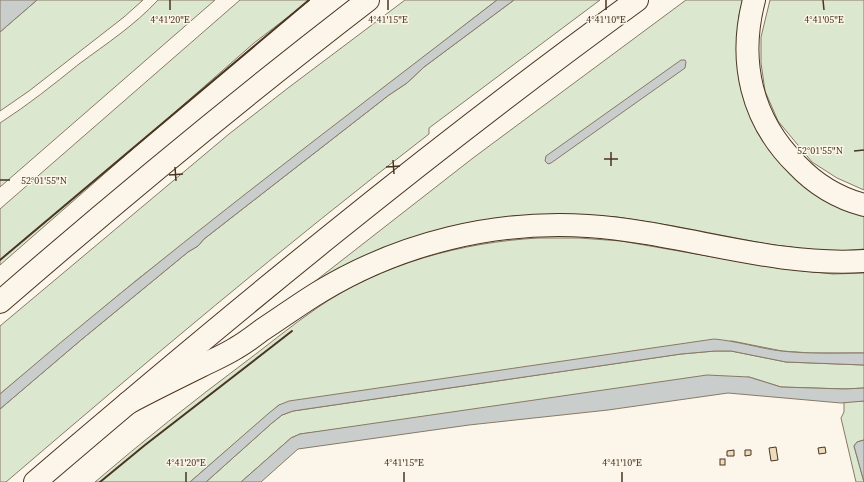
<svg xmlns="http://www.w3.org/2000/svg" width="864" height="482" font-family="'Source Serif 4',serif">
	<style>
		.green { fill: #dce7d0; stroke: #887966 }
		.water { fill: #c9cecd; stroke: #887966 }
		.building { fill: #ecdcbc; stroke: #4a3520 }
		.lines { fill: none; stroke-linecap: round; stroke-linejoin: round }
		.motorway-casing { stroke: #4a3520; stroke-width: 24 }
		.motorway { stroke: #fbf6e9; stroke-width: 22 }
		.wall { stroke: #4a3520; stroke-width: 2 }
		.ticks { fill: none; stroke: #4a3520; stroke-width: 1.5 }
		.ticks-label { font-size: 10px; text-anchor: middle; fill: #4a3520; stroke: #fbf6e9; stroke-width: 3; stroke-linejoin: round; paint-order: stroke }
	</style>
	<rect width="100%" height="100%" fill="#fbf6e9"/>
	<!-- green -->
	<g class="green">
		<path d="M37,0H143L124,17L29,91L0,111V32Z"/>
		<path d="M158,0H215L0,187V123C28,105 53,85 79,64C106,44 135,25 158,0Z"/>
		<path d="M240,0H310L254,43L0,265V209Z"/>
		<path d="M405,0H497L138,279L0,394V326L229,134L288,88Z"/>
		<path d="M514,0H600L429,128V134C285,245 145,363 6,482H0V409L81,340L188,252L198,246L204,239L389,95L407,83L424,67Z"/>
		<path d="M686,0H743L739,15L737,35L739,73L747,109L764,141L864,213V249L841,251H821L767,244L674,226L617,217L560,214L513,216L452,229L291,300L473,158Z"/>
		<path d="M770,0H864V190L837,178L812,162L778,121L765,91L761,63V37Z"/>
		<path d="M539,238H579L621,241L777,268L833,274L864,273V353H811L782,351L732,341L279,405L190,482H95C143,441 193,401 244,363C268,345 292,325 317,308C381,264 462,242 539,238Z"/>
		<path d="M715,351H731L786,362L864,365V388L845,389L781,387L749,377L300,434L291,438L241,482H206L272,423L282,415L293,411L681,354Z"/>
		<path d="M864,401V440L857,442L854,446L864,482H856L841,418L844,412V402Z"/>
	</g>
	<!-- water -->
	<g class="water">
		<path d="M0,0H37L0,32Z"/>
		<path d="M497,0H514L424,67L407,83L389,95L204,239L198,246L188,252L81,340L0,409V394C160,256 330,129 497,0Z"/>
		<path d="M681,60H685L686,62L685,68L551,163L548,164L545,161L546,156Z"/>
		<path d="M714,339C737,341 758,348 781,351C808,354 836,353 864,353V365L786,362L731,351H715L681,354L293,411L282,415L272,423L206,482H190L269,413L279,405L289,401Z"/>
		<path d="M707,375L749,377L781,387L845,389L864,388V401L841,403L728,393L608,410L469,425L298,449L261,482H241L291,438L300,434Z"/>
		<path d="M864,440V482L854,446L857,442Z"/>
	</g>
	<!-- building -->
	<g class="building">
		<path d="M776,447L778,460L771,461L769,448Z"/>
		<path d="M825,447L826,453L819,454L818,448Z"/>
		<path d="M734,450V456H727V451Z"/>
		<path d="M745,450H751V455L745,456Z"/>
		<rect x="720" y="459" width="5" height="6"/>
	</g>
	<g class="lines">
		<defs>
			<g id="motorway">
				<path d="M754,0C738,61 751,120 797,165C815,184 838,198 864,205"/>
				<path d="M0,302C120,198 242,97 368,0"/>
				<path d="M128,403C152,390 177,378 201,366C213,360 225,355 236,348C245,343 254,336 262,330C282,317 301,303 321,291C401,243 495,220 588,226C681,232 770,267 864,261"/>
				<path d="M35,482C230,315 429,151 637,0"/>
			</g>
		</defs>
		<!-- motorway casing -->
		<use href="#motorway" class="motorway-casing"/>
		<!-- motorway -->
		<use href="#motorway" class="motorway"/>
		<!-- wall -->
		<g class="wall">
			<path d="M0,260L309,0"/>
			<path d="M100,482L145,445L292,331"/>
		</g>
	</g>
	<!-- ticks -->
	<path class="ticks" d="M170,0V10M388,0V10M606,0V10M823,0L824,10M854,151L864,150M611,152V166M604,159H618M393,160L394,174M175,167L176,181M386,167L400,166M169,175L183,174M0,180H10M186,472V482M404,472V482M622,472V482"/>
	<g class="ticks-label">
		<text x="170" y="23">4°41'20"E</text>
		<text x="388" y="23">4°41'15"E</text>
		<text x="606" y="23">4°41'10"E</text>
		<text x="824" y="23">4°41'05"E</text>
		<text x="820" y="154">52°01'55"N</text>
		<text x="44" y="184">52°01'55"N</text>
		<text x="186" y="466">4°41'20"E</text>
		<text x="404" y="466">4°41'15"E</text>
		<text x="622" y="466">4°41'10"E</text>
	</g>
</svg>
